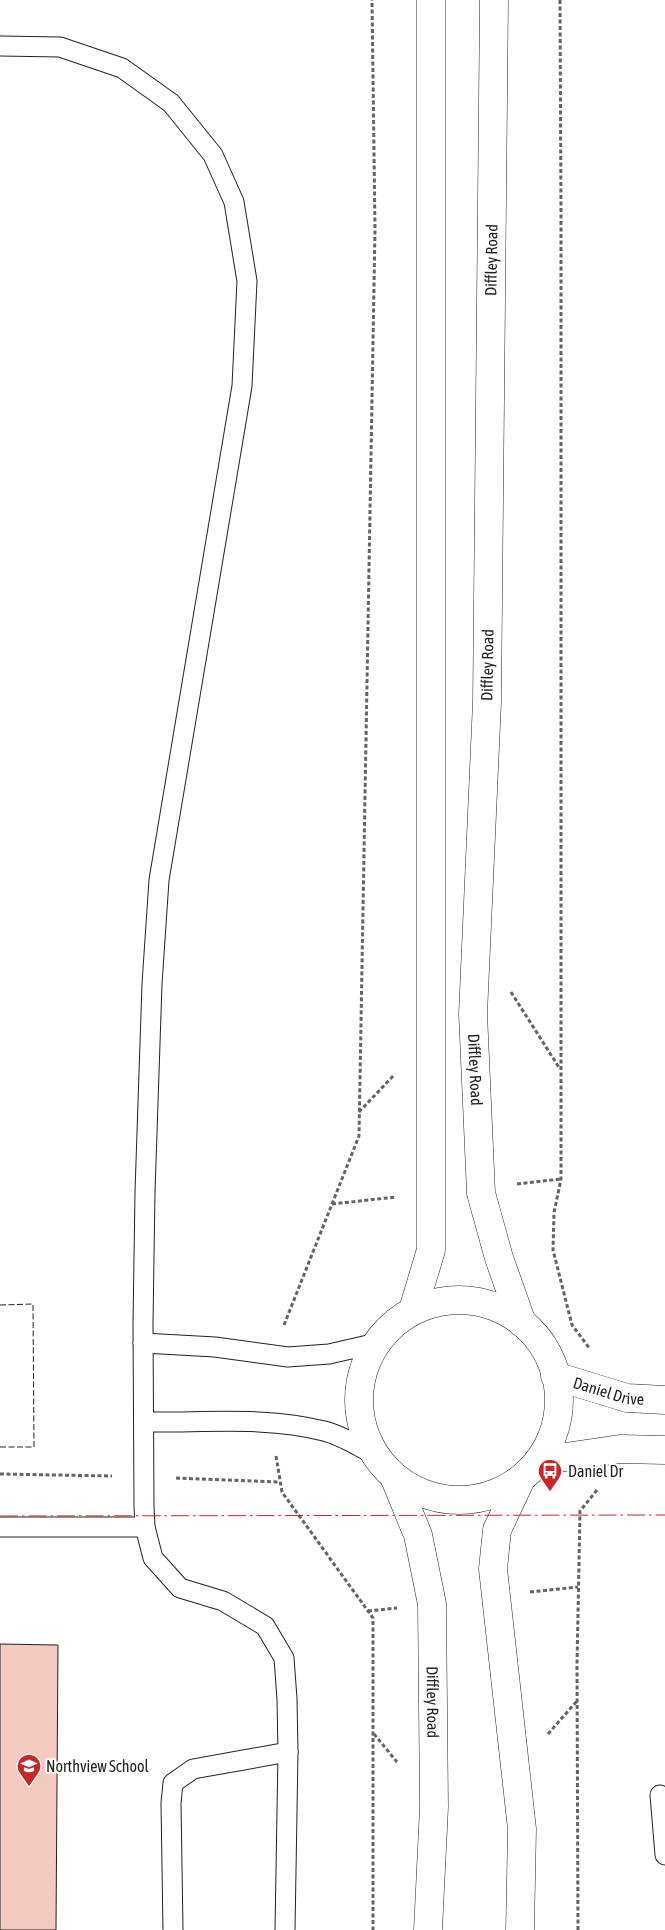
<svg xmlns="http://www.w3.org/2000/svg" width="665" height="1930" font-family="'Asap Condensed',sans-serif">
	<style>
		.building { fill: #f3c9c0; stroke: #222 }
		.lines { fill: none; stroke-linecap: round; stroke-linejoin: round }
		.service-casing { stroke: #222; stroke-width: 21 }
		.minor-casing { stroke: #222; stroke-width: 29 }
		.secondary-casing { stroke: #222; stroke-width: 29 }
		.path { stroke: #646464; stroke-width: 3; stroke-dasharray: 4 2.5; stroke-linecap: butt }
		.service { stroke: #fff; stroke-width: 19 }
		.minor { stroke: #fff; stroke-width: 28 }
		.secondary { stroke: #fff; stroke-width: 28 }
		.fence { stroke: #222; stroke-width: 1; stroke-dasharray: 6 2.5; stroke-linecap: butt }
		.power { stroke: #c62828; stroke-width: 1; stroke-dasharray: 18 4 2.5 4; stroke-linecap: butt }
		.labels { text-anchor: middle; dominant-baseline: central; stroke-width: 4; stroke-linejoin: round; paint-order: stroke }
		.street-label { font-size: 16px; fill: #222; stroke: #fff }
		.poi-label { font-size: 16px; fill: #222; stroke: #fff; text-anchor: start }
	</style>
	<rect width="100%" height="100%" fill="#fff"/>
	<!-- building -->
	<path class="building" d="M0,1644L58,1645L56,1930H0Z"/>
	<g class="lines">
		<defs>
			<g id="service">
				<path d="M0,46L60,47L122,68L171,103L213,155L234,202L247,281L242,386L159,880L152,984L145,1192L143,1324L144,1506L145,1527L153,1558L180,1588L223,1601L265,1626L284,1658L287,1699L288,1752L285,1930"/>
				<path d="M143,1343L215,1347L288,1357L329,1354L377,1343"/>
				<path d="M144,1422C203,1423 266,1416 324,1431C341,1435 358,1446 373,1454"/>
				<path d="M0,1527H145"/>
				<path d="M660,1795L665,1855"/>
				<path d="M173,1930L171,1803L173,1783L193,1769L288,1752"/>
			</g>
			<g id="minor">
				<path id="s1" d="M555,1376L627,1398L665,1400"/>
				<path d="M538,1461L620,1449L665,1450"/>
			</g>
			<g id="secondary">
				<path id="s2" d="M494,0L487,702L473,1014L481,1193L499,1258L522,1323"/>
				<circle cx="459" cy="1400" r="100"/>
				<path d="M413,1310L431,1250V0"/>
				<path id="s3" d="M395,1479L418,1535L432,1604L434,1807L428,1930"/>
				<path d="M520,1481L497,1530L493,1569L522,1829L520,1930"/>
			</g>
		</defs>
		<!-- service casing -->
		<use href="#service" class="service-casing"/>
		<!-- minor casing -->
		<use href="#minor" class="minor-casing"/>
		<!-- secondary casing -->
		<use href="#secondary" class="secondary-casing"/>
		<!-- path -->
		<g class="path">
			<path d="M560,0L561,215V1179L554,1213L553,1250L572,1325L590,1349"/>
			<path d="M511,992L560,1069"/>
			<path d="M359,1112L394,1075"/>
			<path d="M517,1184L561,1179"/>
			<path d="M332,1204L396,1197"/>
			<path d="M284,1325L359,1136L375,229L372,0"/>
			<path d="M276,1456L282,1492L373,1618V1930"/>
			<path d="M0,1474L112,1476"/>
			<path d="M176,1478L280,1482"/>
			<path d="M530,1592L578,1587"/>
			<path d="M368,1611L397,1608"/>
			<path d="M374,1734L397,1762"/>
			<path d="M548,1734L577,1701"/>
			<path d="M578,1930L577,1665L580,1511L597,1490"/>
		</g>
		<!-- service -->
		<use href="#service" class="service"/>
		<!-- minor -->
		<use href="#minor" class="minor"/>
		<!-- secondary -->
		<use href="#secondary" class="secondary"/>
		<!-- fence -->
		<path class="fence" d="M0,1305L33,1304L34,1447H0"/>
		<!-- power -->
		<path class="power" d="M0,1516L665,1515"/>
	</g>
	<!-- icons -->
	<defs>
		<symbol id="bus-pin" viewBox="-11 -11 22 30"><path d="M0 17L-7.5 6A9.5 9.5 0 1 1 7.5 6Z" fill="#c62828" stroke="#fff"/><path d="M-5-6H5V4H4V6H2V4H-2V6H-4V4H-5ZM-3.5-4V0h7V-4ZM-3.5 1.2v1.5H-2V1.2ZM2 1.2v1.5H3.5V1.2Z" fill="#fff"/></symbol>
		<symbol id="school-pin" viewBox="-11 -11 22 30"><path d="M0 17L-7.5 6A9.5 9.5 0 1 1 7.5 6Z" fill="#c62828" stroke="#fff"/><path d="M0-5L7-2L0 1L-7-2ZM-4 1L0 2.5L4 1V4Q0 6-4 4Z" fill="#fff"/></symbol>
	</defs>
	<g fill-rule="evenodd">
		<use href="#bus-pin" x="536" y="1457" width="28" height="38"/>
		<use href="#school-pin" x="15" y="1752" width="28" height="38"/>
	</g>
	<g class="labels">
		<!-- street labels -->
		<g class="street-label">
			<text transform="translate(491 260) rotate(-89)">Diffley Road</text>
			<text transform="translate(487 665) rotate(-89)">Diffley Road</text>
			<text stroke="none"><textPath href="#s2" startOffset="1070">Diffley Road</textPath></text>
			<text stroke="none"><textPath href="#s1" startOffset="56">Daniel Drive</textPath></text>
			<text stroke="none"><textPath href="#s3" startOffset="229">Diffley Road</textPath></text>
		</g>
		<!-- poi labels -->
		<g class="poi-label">
			<text x="568" y="1471">Daniel Dr</text>
			<text x="46" y="1766">Northview School</text>
		</g>
	</g>
</svg>
